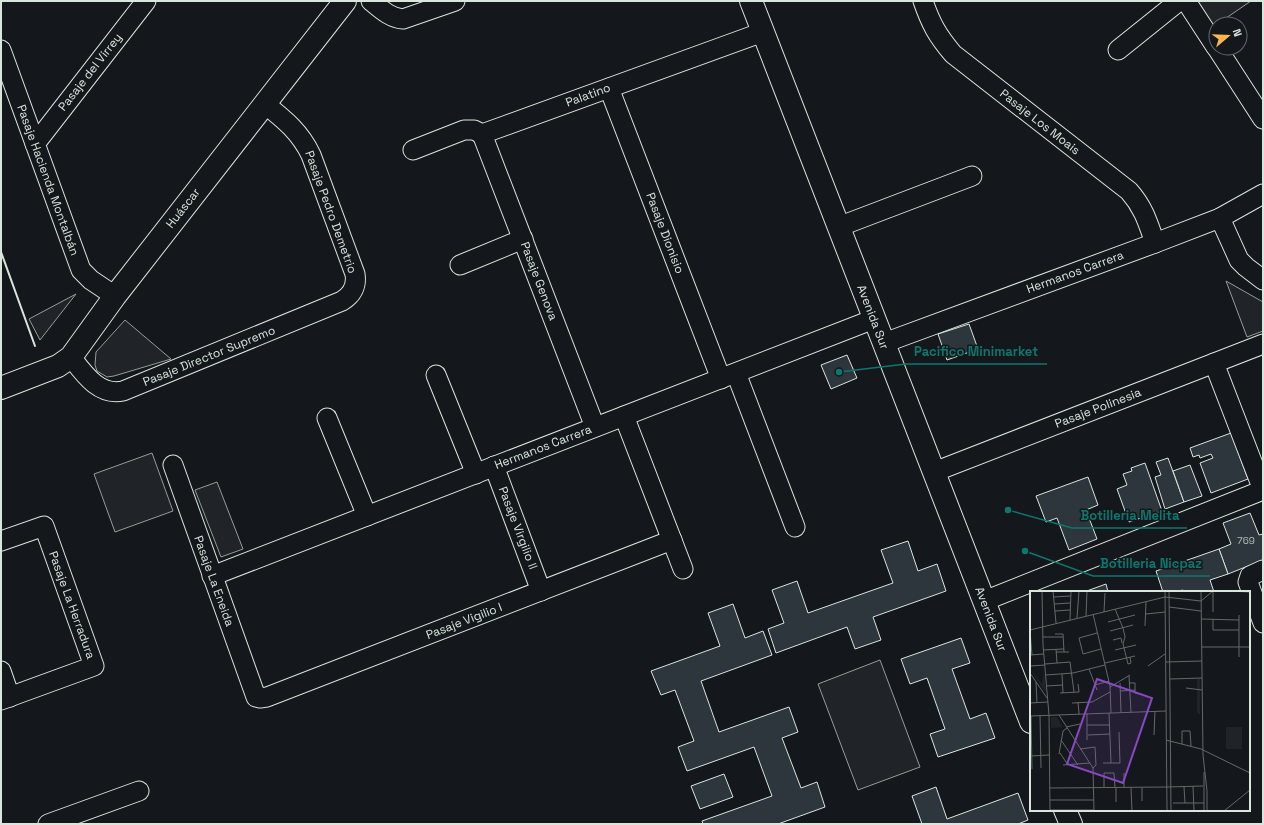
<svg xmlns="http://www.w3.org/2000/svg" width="1264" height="825" font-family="'Space Grotesk',sans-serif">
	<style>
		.green { fill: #202428; stroke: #939e99 }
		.building { fill: #2c363c; stroke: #d8e6dc }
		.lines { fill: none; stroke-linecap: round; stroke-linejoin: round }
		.street-casing { stroke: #d8e6dc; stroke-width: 21 }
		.secondary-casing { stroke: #d8e6dc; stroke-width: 24 }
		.street { stroke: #14181c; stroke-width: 19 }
		.secondary { stroke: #14181c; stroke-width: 22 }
		.wall { stroke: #d8e6dc; stroke-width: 2 }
		.labels { text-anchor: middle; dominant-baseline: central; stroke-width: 3; stroke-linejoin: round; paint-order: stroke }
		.number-label { font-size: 10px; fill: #adbab4 }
		.street-label { font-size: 12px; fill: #d8e6dc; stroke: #14181c }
		.inset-road { fill: none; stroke: #626a69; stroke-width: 1 }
		.view { fill: #8948c3; fill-opacity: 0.15; stroke: #8948c3; stroke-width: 2 }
		.inset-edge { fill: none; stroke: #d8e6dc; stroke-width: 2 }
		.leader { fill: none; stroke: #0f766e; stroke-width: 1.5 }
		.callout-dot { fill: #0f766e; stroke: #14181c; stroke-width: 1.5 }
		.callout-label { font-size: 13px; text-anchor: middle; font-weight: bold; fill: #0f766e; stroke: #14181c; stroke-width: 3; stroke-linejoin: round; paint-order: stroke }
	</style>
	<rect width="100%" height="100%" fill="#14181c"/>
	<!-- green -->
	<g class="green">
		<path d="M1194,1H1251L1213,27Z"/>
		<path d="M1226,281L1263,302V331L1247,337Z"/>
		<path d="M76,294L40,340L29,319Z"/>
		<path d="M125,320L171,359L114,376L107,377L97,371L95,365L96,352Z"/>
		<path d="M152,453L173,511L115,532L94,474Z"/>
		<path d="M217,482L243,549L221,557L195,490Z"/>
		<path d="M880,660L920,767L858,790L818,684Z"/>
	</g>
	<!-- building -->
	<g class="building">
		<path d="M969,324L978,349L947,360L938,334Z"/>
		<path d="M847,355L857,378L831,389L821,365Z"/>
		<path d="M1231,433L1248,479L1211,493L1200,463L1213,458L1211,454L1200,458L1199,455L1193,457L1190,448Z"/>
		<path d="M1168,458L1184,502L1165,509L1155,477L1161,475L1156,462Z"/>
		<path d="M1145,463L1162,511L1129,522L1117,489L1127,485L1123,474L1132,471L1131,468Z"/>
		<path d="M1190,465L1202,496L1184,502L1173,471Z"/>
		<path d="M1088,477L1098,505L1086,510L1097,539L1069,550L1057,518L1046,522L1036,496Z"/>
		<path d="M1250,513L1259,535L1263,534V560L1228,574L1219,549L1231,544L1223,523Z"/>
		<path d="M908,541L918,571L937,564L946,591L873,617L881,640L855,649L847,627L776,653L768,629L784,623L772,590L797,581L808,613L893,583L881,550Z"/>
		<path d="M1219,549L1228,574L1210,580L1214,592H1183V590L1175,592H1163L1156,571Z"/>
		<path d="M1106,584L1108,592H1084Z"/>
		<path d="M733,604L745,638L763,631L772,655L701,681L719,732L789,707L798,732L782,738L801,788L817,782L825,807L778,824H703L702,821L772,796L754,747L687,771L678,747L694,741L675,690L661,695L651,671L720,646L708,613Z"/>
		<path d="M961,638L970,663L952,669L970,719L986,713L995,738L938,757L930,734L945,729L927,678L910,684L901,659Z"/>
		<path d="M724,774L733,797L700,809L691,786Z"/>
		<path d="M936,787L947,819L1018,793L1028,820L1018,824H922L912,796Z"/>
	</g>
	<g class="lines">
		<defs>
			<g id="street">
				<path d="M371,1C381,9 390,18 403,19L455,1"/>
				<path d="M923,1C931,24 937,35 953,54L1129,191C1144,208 1148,223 1155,243"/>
				<path d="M1186,1L1216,47"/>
				<path d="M1217,48L1263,119"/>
				<path d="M1,50L81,270L91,280L115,296"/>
				<path d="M1118,50L1179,1"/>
				<path d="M609,88L721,379"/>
				<path d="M482,134L595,427"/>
				<path d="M35,144L146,1"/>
				<path d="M413,150L464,130H474L482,134L763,32"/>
				<path d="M1220,218L1239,260L1246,267L1263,280"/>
				<path d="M838,227L972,176"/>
				<path d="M460,265L523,239"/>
				<path d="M884,343L1155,243L1220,218L1263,194"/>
				<path d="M71,357C84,374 99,396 123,391L342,301C352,295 357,286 355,274L311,155C300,132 285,120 265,104"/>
				<path d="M1214,363L1263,490"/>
				<path d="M736,373L795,527"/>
				<path d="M436,375L476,474"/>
				<path d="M624,416L683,569"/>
				<path d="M327,418L367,516"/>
				<path d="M173,465L256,697L260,698L267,697L672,540"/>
				<path d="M494,466L541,591"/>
				<path d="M934,472L1263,344"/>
				<path d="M1,541L44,526L94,666L1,700"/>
				<path d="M1263,570L1250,576L1248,582L1263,623"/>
				<path d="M212,576L874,319"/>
				<path d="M984,601L1263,490"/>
				<path d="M1,671L10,697"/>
				<path d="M48,824L139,791"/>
			</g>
			<g id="secondary">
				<path d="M751,1L1031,722"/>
				<path d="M1,388L58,366L71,357L115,296L345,1"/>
				<path d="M1065,810L1071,824"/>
			</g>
		</defs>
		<!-- street casing -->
		<use href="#street" class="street-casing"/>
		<!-- secondary casing -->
		<use href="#secondary" class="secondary-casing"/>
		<!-- street -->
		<use href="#street" class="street"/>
		<!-- secondary -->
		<use href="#secondary" class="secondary"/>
		<!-- wall -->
		<path class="wall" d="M1,252L35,346"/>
	</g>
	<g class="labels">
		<!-- number labels -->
		<g class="number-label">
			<text x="1246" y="540">769</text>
		</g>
		<!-- street labels -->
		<g class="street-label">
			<text transform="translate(90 72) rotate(-52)">Pasaje del Virrey</text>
			<text transform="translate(588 95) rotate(-20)">Palatino</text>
			<text transform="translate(1040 122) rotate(38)">Pasaje Los Moais</text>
			<text transform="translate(48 180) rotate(70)">Pasaje Hacienda Montalbán</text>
			<text transform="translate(183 208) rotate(-52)">Huáscar</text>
			<text transform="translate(331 212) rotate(70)">Pasaje Pedro Demetrio</text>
			<text transform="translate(665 233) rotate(69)">Pasaje Dionisio</text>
			<text transform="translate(1075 272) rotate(-20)">Hermanos Carrera</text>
			<text transform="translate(539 281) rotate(69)">Pasaje Genova</text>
			<text transform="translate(873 317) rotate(69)">Avenida Sur</text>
			<text transform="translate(209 356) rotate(-22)">Pasaje Director Supremo</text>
			<text transform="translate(1098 408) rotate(-21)">Pasaje Polinesia</text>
			<text transform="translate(543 447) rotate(-21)">Hermanos Carrera</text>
			<text transform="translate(518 528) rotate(69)">Pasaje Virgilio II</text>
			<text transform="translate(214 581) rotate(70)">Pasaje La Eneida</text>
			<text transform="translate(72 605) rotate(70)">Pasaje La Herradura</text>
			<text transform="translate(991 619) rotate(69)">Avenida Sur</text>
			<text transform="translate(464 621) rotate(-21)">Pasaje Vigilio I</text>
		</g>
	</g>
	<!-- overview -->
	<g transform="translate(1030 591)">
		<rect width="220" height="220" fill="#14181c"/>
		<path d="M0,77L12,93L14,81L16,100H14ZM167,88H170V124L167,121ZM21,126H27L33,136L21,137ZM196,136H212V158H196Z" fill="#202428"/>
		<path class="inset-road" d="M12,0L13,54L19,124L20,220M23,0L26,32M135,0L137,220M139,0L141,220M171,0L173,164L177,200V220M183,0V21M197,0L220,1M24,6L40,5M24,13L40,12M139,16L171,20M85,18L93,37L95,46L93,53L98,73L101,72L100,66M25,20L40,19M74,21L75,2M63,23L80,95L81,122M116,23L135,21M209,24V66M56,25L57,0M47,27L49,0M171,28L209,29M183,28V39H209M40,29L41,0M78,31L105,24M115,35L116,11M0,39L135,6L171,10L183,0M0,40L2,64M80,40L103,34M67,42L49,47L53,63L71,58M25,43H33L34,61M13,46H33M83,49L91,47L92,52M172,56H220M26,58L27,72M13,59L34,58M85,59L106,54M26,61H39M0,64L14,63M40,71L44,101M136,71L172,70M75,72L105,65M15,73L40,71M0,75L15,74M118,75L135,63M59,78L67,99M0,82L17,107M32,83L33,102M16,84L43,82L75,74M99,85L101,121M140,88L172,87M6,91L7,112M90,92L91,121M99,92H105V102L109,103M65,94L79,90M16,95L33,94M80,96L100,84M156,97L172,99M90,100L105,99M30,102L49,101L48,93M48,111L49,123M0,112L18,111M42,112L62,111L80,101M79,122L81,172M10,124L11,177M29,124L63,177L64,220M0,125L136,120M1,125L2,178M57,134H79M36,136L50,133M58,144L80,143M124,144L125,120M31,149L48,174M57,149V123M136,149L171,158L220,182M152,153V140H160L161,155M50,158L65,156L66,174L63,177M30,162L38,174M29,163L33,140L37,137M0,165L19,164M73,172H90L89,141M33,174L60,172M94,182V196M163,195L164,220M74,196V182H84L85,197M137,196L173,195M154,196L155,212M20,197L137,196M86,197V211M101,197L102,220M112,197V210M20,209H64M143,212H174M20,219H64M174,220V181M194,220L220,199"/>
		<path class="view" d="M67,88L122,107L93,192L37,173Z"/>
		<rect width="220" height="220" class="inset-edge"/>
	</g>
	<!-- callouts -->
	<path class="leader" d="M839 372L906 364H1047M1008 510L1072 528H1187M1025 551L1093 576H1210"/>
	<g class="callout-dot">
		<circle cx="839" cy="372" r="4"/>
		<circle cx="1008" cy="510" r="4"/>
		<circle cx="1025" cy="551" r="4"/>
	</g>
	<g class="callout-label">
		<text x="976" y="356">Pacifico Minimarket</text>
		<text x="1130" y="520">Botilleria Melita</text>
		<text x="1151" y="568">Botilleria Nicpaz</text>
	</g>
	<!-- border -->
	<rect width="1264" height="825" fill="none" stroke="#d8e6dc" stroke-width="4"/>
	<!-- north arrow -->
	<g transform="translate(1228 36) rotate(71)"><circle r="19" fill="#14181c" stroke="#626a69"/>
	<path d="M0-3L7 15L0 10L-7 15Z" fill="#ffb74d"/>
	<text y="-6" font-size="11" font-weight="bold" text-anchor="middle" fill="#d8e6dc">N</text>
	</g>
</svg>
